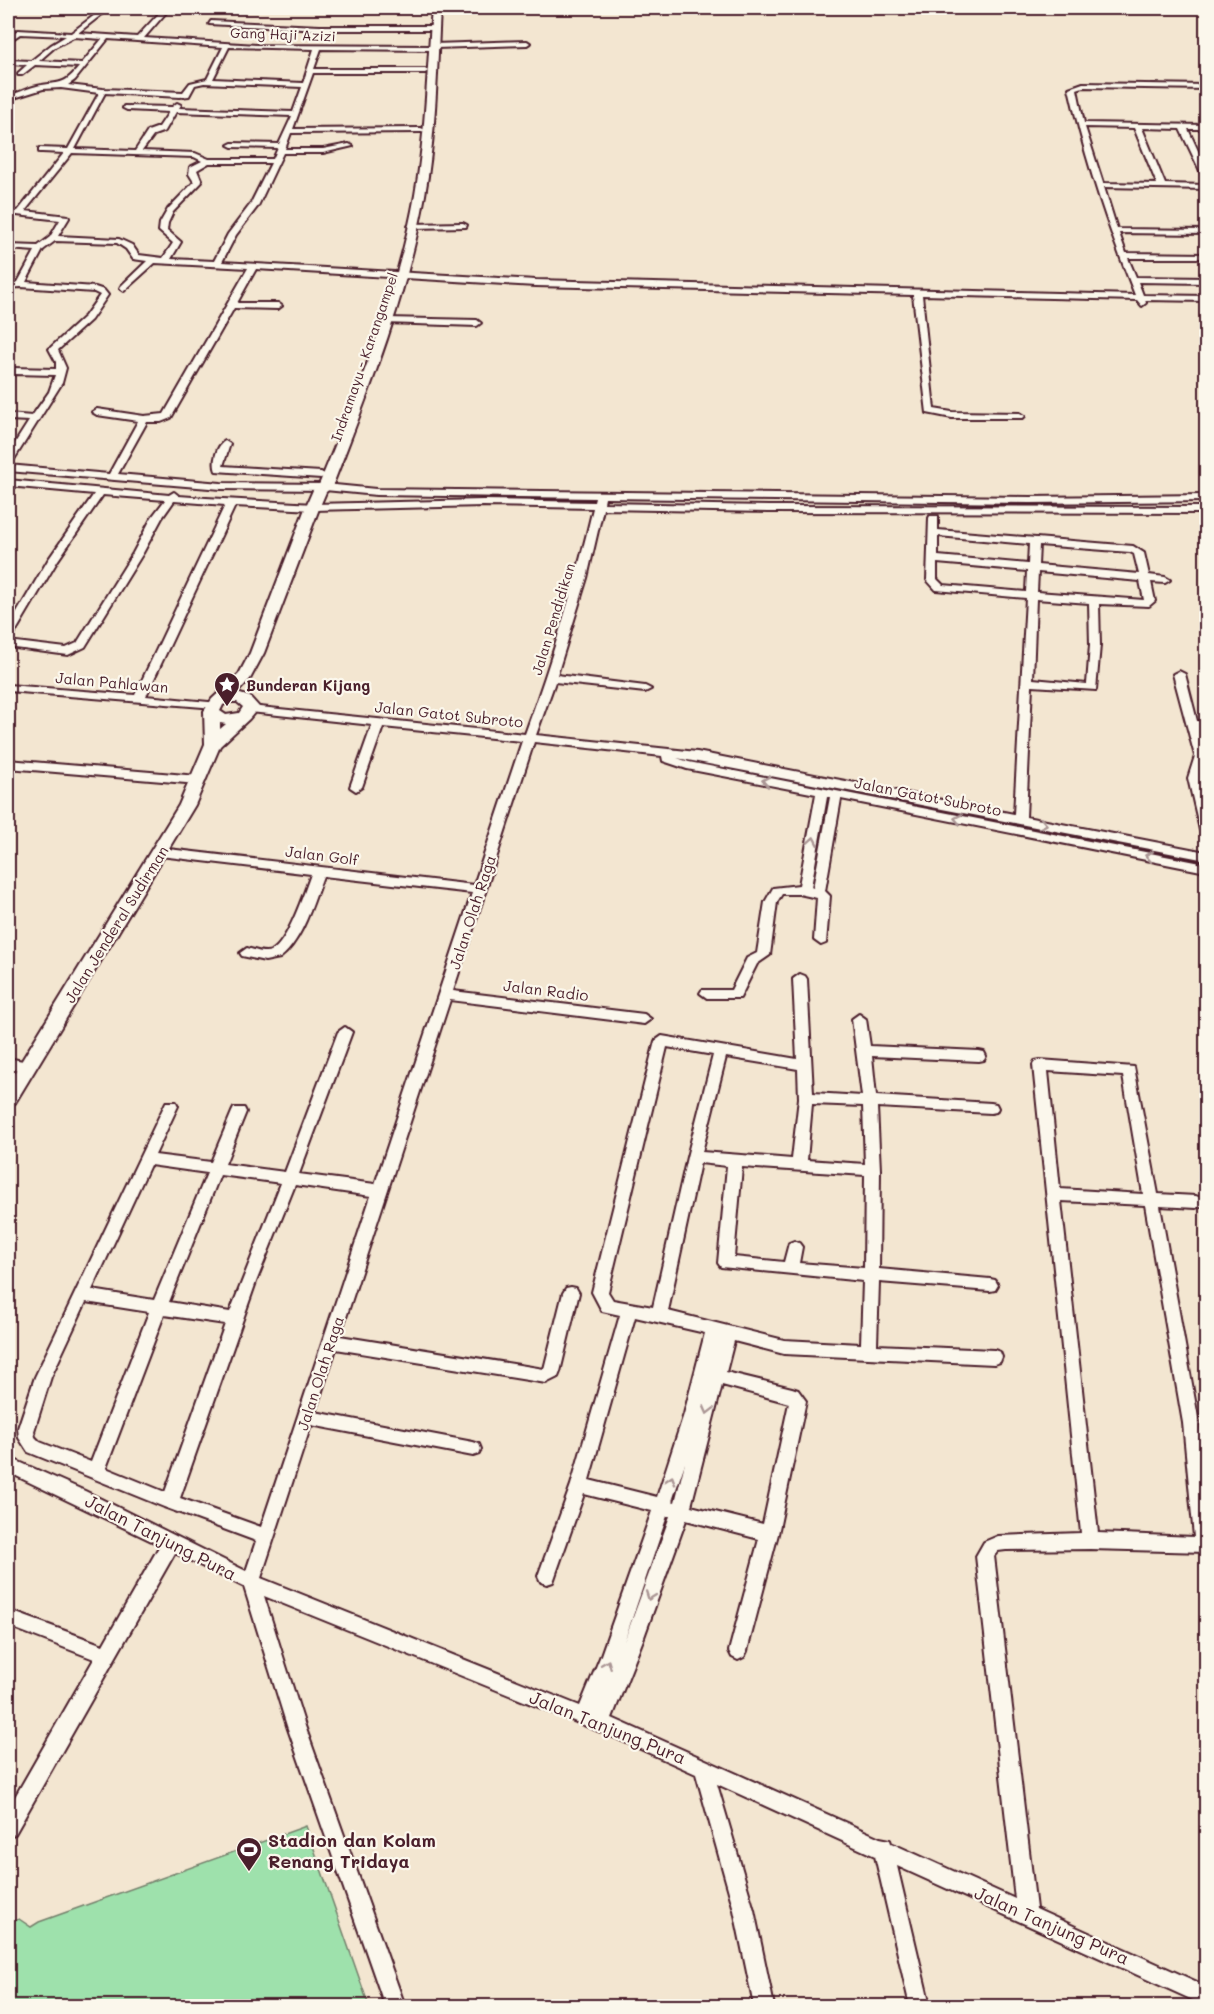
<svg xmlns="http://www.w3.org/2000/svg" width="1214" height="2014" font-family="Mali,sans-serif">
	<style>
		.green { fill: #9ee1ac; stroke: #74806c; stroke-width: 1.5 }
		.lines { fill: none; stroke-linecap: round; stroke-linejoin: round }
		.minor-casing { stroke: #4a1f2b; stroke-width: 4 }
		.major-casing { stroke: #4a1f2b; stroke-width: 4 }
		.minor { fill: #fbf7ec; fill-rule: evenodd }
		.major { fill: #fbf7ec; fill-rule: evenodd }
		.oneway { stroke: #ab9695 }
		.labels { text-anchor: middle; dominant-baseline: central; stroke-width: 4.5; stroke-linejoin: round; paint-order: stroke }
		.far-street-label { font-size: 14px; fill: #4a1f2b; stroke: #fbf7ec }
		.street-label { font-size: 15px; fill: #4a1f2b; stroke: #fbf7ec }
		.poi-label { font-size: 15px; font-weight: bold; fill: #4a1f2b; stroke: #fbf7ec; text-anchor: start }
		.near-street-label { font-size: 18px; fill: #4a1f2b; stroke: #fbf7ec }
		.near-poi-label { font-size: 18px; font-weight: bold; fill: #4a1f2b; stroke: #fbf7ec; text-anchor: start }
	</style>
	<rect width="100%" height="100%" fill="#f3e6d1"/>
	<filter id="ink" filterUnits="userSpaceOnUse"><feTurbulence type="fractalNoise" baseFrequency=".0167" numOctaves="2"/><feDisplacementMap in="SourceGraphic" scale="12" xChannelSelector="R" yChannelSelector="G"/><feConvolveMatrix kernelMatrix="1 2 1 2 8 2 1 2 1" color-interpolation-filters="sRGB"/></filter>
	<g filter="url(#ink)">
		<!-- green -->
		<path class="green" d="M306,1826L369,2006H8V1923L19,1919L31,1927L39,1922Z"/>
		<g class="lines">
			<defs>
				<g id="minor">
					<path d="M104,8H110L78,33L137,37L164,8H170L144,38L257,45L431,46L434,44L527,41L530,43L527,45L436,48L433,50L321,49L314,69H425L428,71L425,73H313L293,129L421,128L425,130L421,132L291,133L285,149H323L349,144L353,146L323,153H283L258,206L236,235L222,262L536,280L1135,295C1108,228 1085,159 1069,88L1083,83L1206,85V89L1083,87L1077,89L1084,123L1206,125V129H1188L1206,168V177L1202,175L1180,129L1142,128L1165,184L1206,185V189L1104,187L1117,229L1206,230V234L1119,233L1126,253L1206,254V258H1128L1136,277L1206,278V283L1138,282L1143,295L1206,296V301L1145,300L1146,303L1142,306L1137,300L922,295L934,409L952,412L1020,413L1025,416L1023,418H952L927,413L913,295L536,286L256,269L237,303H278L282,306L278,309L234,308L171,418L161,422H147L118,474L221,483L325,484L376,489L1030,497L1206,495V501L1030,503L605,498L604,503L768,506L1206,507V513L768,512L603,509L587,578L557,675L645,686L651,689L645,692L555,682L536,735L697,752L1014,814L1026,598L936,590L927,580L929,518L930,516H938V530L1133,546L1144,553L1149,575L1165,577L1170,580L1165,583L1151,582L1155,601L1149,606L1099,604L1100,645L1096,690L1032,686L1026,817L1206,852V860L677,758L689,762L1206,864V872L841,799L825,891L830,896L826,943L821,945L814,940L817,898L799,894H782L777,902L770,955L757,964L740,998H707L700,993L702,990H731L747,958L757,953L765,902L773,888L799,885L816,794L687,769L663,761L662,756L534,742L453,991L644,1014L651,1019L644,1024L450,1000L340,1336L544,1369L563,1293L566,1288L571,1287L576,1288L579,1293L560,1372L558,1377L546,1383L336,1349L315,1412L473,1442L479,1444L481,1449L479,1454L473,1456L311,1425L261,1578L580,1706L601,1655L652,1511L584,1494L553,1582L547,1584L541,1582L538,1576L571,1485L620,1315L602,1311L592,1292L655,1041L662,1036L797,1059L793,979L800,974L805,976L807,979L813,1093L862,1096L852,1019L859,1014L866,1019L870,1046L979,1051L984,1052L986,1056L984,1060L979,1061L872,1056L876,1096L991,1103L996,1104L998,1108L996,1112L991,1113L877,1107L880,1170L879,1269L990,1279L995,1280L998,1285L995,1290L990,1291L879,1282L877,1345L994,1350L1000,1352L1002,1357L1000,1362L994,1364L784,1354L734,1341L726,1372L792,1388L798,1390L806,1401L778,1534L747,1651L744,1657L738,1660L732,1657L729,1651L759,1539L686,1520L644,1637L612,1718L880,1838L890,1840L891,1843L1015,1899L976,1556L984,1542L998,1536L1081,1533L1033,1065L1035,1061L1040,1060L1134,1067L1158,1194L1196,1196L1201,1198L1203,1202L1201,1206L1196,1208L1160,1206L1199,1423L1206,1495V1552L1090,1549L1006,1550L998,1551L994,1556L1036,1909L1206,1986V2006L897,1866L930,2006H910L875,1856L717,1784L754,1910L774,2006H754L734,1910L696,1774L618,1739L264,1596L305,1726L405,2006H385L287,1726L244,1587L175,1553L15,1834L8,1836V1809L94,1659L8,1626V1610L103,1645L160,1545L8,1472V1457L85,1491L246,1571L256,1541L164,1507L28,1452L19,1438L18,1428L35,1377L166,1102H176L178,1106L155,1155L211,1162L232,1112L234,1108H244L246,1112L225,1164L285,1172L338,1032L345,1027L352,1032L299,1174L375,1184L472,893L323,876C313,902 303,940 280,958L265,961L242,956L240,953L247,948C254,950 264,954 271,951C287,945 305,890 311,874L160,856L154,852L160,848L474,885L522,741L383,727L362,787L356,791L350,787L372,725L250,712L244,709L250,706L525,734C552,660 575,585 593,508L483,506L313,510L235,506L146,696L219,703L221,705L215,708L8,691V685L135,695L225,505L174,501L162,518L143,553L85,647L68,655L8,647V641L66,648L77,643L133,553L152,517L165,500L103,495L58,560L13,636L8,639V628L48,560L94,494L8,486V480L169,495L174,492L179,496L206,498L314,504L483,500L594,502L595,498L376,495L325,490L221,489L8,471V465L109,474L138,421L97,415L92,412L97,409L144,416L164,414L248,268L155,263L124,291L120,288L121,286L147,261L133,259L126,249L117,243L55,241L43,250L26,282L95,287L104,290L108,295L91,320L58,350L66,368L62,383L13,461L8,464V454L29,421L8,420V414L32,416L49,392L55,375L14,374L8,377V370L12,368L56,369V362L49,349L85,316L100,295L94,292L21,287L8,288V284L18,282L35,251L8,249V245L38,246L50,237L60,220L8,214V210L18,211L64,153L42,152H39V148L68,149L99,93L61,88L43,89L14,98V94C23,91 33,86 42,85C62,82 65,84 79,67L35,65L22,75H18V73L27,65L9,64L8,60L31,61L51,45L66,36L20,34L8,42V37L18,30L71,33ZM74,37L102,39L82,63L39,61L55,47ZM108,39L223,47L207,79L190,83L183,92L103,89L68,85L75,80ZM229,47L314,49L303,83L213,79ZM204,83L302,87L293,112L179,108L181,105L177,103L172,107L124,106L123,108L127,110L169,112L159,127L148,131L135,151L75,149L105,93L180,97L189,96L195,85ZM176,112L292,116L279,144L232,143L228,145L232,147L278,148L273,159H209L195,153L142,151L154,135L165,131ZM1085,127L1134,128L1157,184L1103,183ZM72,153L194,157L202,161L190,167L189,174L194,182L168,209L160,223L159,231L173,243L163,258L139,255L132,245L119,239L58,236L69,218L68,216L25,211ZM209,163H271L250,205L228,234L214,261L171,259L181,242L167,230L168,223L173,212L202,182L197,170ZM938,536L1029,544L1028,564L938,556ZM1039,545L1130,552L1134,554L1139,574L1038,565ZM937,563L1027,571L1026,592L943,585L937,579ZM1038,572L1140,581L1144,600L1037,592ZM1036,599L1089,603L1090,645L1087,684L1033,679ZM827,797H830L813,888L811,887ZM667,1047L713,1055L687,1157L653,1307L613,1300L608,1292ZM726,1057L798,1069L799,1098L792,1159L702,1152ZM1048,1071L1123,1076L1143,1194L1060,1189ZM812,1104L863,1106L865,1164L807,1160ZM700,1163L727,1166L718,1263L721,1267L863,1281L861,1344L784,1340L668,1311ZM150,1165L207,1173L154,1300L92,1290ZM742,1167L865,1175L864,1268L799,1263L802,1247L799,1243L794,1241L789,1243L784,1262L734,1257ZM220,1175L281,1183L230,1312L169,1302ZM295,1185L371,1196L261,1527L180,1498L256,1282ZM1061,1201L1145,1205L1183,1423L1194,1537L1098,1533ZM86,1302L149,1312L91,1462L40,1442L35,1437L34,1431L51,1377ZM164,1315L225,1324L165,1492L106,1468ZM635,1317L705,1333L684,1414L657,1497L589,1480ZM722,1385L789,1403L763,1524L691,1506ZM685,1463L675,1502L672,1501ZM667,1516H670L624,1642Z"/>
					<path d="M211,21L320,26H435L438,28L435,30H320L209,24Z"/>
					<path d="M463,223L467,225L466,227L412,228L408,226L412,224Z"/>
					<path d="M387,318L477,320L481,323L477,326L384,323V319Z"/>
					<path d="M225,441L230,444L223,466L321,472L326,475L321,478L216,471C212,462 217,445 225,441Z"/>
					<path d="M1179,671L1185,674L1197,721H1206V727L1199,728L1206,755L1200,778L1206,806V834L1200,830L1188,778L1195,756L1173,674Z"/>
					<path d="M8,760L198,776L204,780L198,784L8,768Z"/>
					<path d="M8,1058L33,1063L35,1067L33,1071L28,1072L8,1068Z"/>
				</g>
				<path id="major" d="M432,8H440C437,70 436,134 425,195C407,296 369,392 332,487L326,492L320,506L264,653L250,679L237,693L250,697L259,707L249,719L220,746L195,805L15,1103L8,1105V1083L179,805L205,744L204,711L212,699L239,674L250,653L306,506L313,490L319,485C358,391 397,295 415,195C426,133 427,70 432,8ZM229,702H237L243,707L239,713L226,715L220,711L223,705ZM220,723L226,724L220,729Z"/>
			</defs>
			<!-- minor casing -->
			<use href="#minor" class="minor-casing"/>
			<!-- major casing -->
			<use href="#major" class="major-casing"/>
			<!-- minor -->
			<use href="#minor" class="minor"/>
			<!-- major -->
			<use href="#major" class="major"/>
		</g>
		<!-- one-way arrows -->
		<defs><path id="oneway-chevron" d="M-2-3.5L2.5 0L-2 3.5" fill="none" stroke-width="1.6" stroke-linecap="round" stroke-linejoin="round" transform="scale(1.5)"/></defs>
		<g class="oneway">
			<use href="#oneway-chevron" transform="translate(766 781) rotate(-169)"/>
			<use href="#oneway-chevron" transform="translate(958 819) rotate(-169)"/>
			<use href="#oneway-chevron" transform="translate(1043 824) rotate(11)"/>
			<use href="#oneway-chevron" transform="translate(813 841) rotate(-80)"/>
			<use href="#oneway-chevron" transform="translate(1149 856) rotate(-169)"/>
			<use href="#oneway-chevron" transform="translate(708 1410) rotate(104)"/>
			<use href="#oneway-chevron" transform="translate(671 1480) rotate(-72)"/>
			<use href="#oneway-chevron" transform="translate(650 1596) rotate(110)"/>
			<use href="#oneway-chevron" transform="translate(607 1664) rotate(-68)"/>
		</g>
	</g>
	<!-- icons -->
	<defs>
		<symbol id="sight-pin" viewBox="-11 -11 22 30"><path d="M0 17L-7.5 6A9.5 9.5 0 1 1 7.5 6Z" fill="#4a1f2b" stroke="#fbf7ec"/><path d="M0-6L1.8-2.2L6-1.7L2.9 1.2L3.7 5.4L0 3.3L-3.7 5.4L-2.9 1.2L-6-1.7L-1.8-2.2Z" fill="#fff"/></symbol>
		<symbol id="stadium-pin" viewBox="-11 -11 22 30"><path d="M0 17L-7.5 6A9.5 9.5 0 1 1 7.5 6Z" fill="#4a1f2b" stroke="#fbf7ec"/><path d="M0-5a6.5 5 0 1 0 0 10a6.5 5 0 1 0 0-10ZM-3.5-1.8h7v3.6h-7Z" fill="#fff"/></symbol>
	</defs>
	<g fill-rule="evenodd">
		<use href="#sight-pin" x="212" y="670" width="30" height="40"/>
		<use href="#stadium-pin" x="234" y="1835" width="30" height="40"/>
	</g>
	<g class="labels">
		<!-- far-street labels -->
		<g class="far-street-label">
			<text transform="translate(283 34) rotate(2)">Gang Haji Azizi</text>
			<text transform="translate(364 357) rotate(-71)">Indramayu - Karangampel</text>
			<text transform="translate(553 619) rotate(-73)">Jalan Pendidikan</text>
		</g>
		<!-- street labels -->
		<g class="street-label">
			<text transform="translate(112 682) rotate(5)">Jalan Pahlawan</text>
			<text transform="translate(449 714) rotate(6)">Jalan Gatot Subroto</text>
			<text transform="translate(928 796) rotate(11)">Jalan Gatot Subroto</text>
			<text transform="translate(322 855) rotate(7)">Jalan Golf</text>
			<text transform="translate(472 912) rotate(-72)">Jalan Olah Raga</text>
			<text transform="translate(116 924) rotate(-58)">Jalan Jenderal Sudirman</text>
			<text transform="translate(546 990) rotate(7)">Jalan Radio</text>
			<text transform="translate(320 1373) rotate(-72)">Jalan Olah Raga</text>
		</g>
		<!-- poi labels -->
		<g class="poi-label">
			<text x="246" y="685">Bunderan Kijang</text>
		</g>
		<!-- near-street labels -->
		<g class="near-street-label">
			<text transform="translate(161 1537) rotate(27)">Jalan Tanjung Pura</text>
			<text transform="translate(608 1727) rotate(22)">Jalan Tanjung Pura</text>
			<text transform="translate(1052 1925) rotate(24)">Jalan Tanjung Pura</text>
		</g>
		<!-- near-poi labels -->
		<g class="near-poi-label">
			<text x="268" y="1840">Stadion dan Kolam<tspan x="268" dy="21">Renang Tridaya</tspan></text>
		</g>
	</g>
	<!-- margin -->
	<rect width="1214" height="2014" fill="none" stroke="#fbf7ec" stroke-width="30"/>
	<rect x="15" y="15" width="1184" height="1984" fill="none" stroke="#4a1f2b" stroke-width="2" filter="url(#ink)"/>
</svg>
